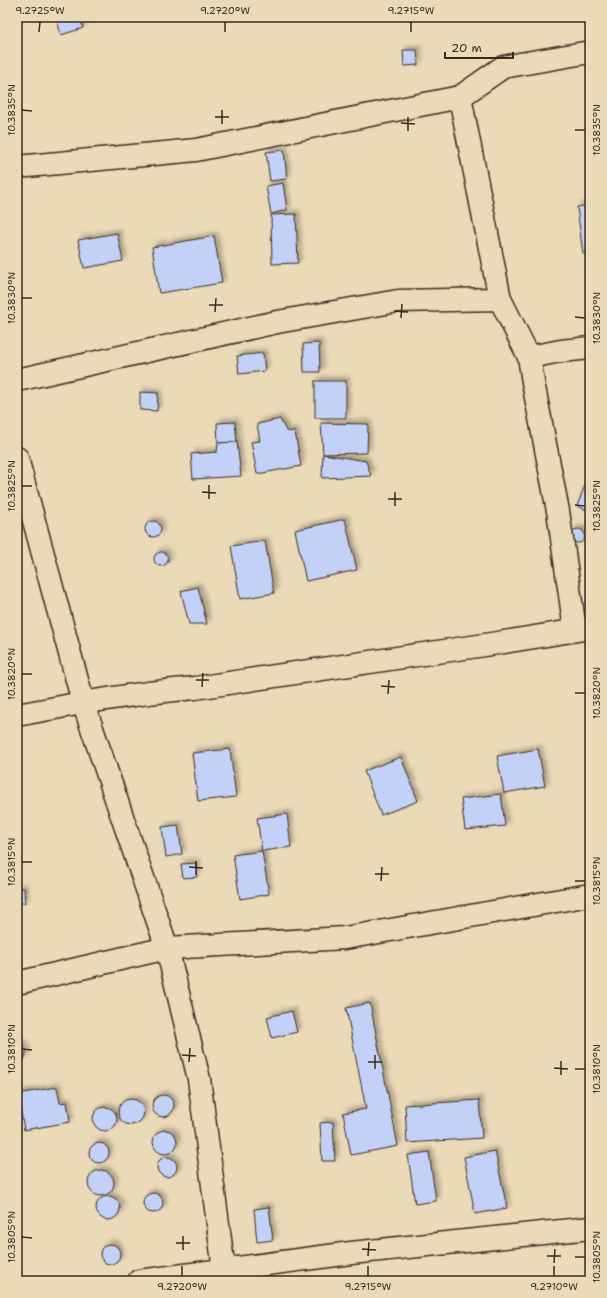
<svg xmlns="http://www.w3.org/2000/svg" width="607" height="1298" font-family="'Shantell Sans',sans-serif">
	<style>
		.building { fill: #c3d1f8; stroke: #3b2a1e; filter: url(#shadow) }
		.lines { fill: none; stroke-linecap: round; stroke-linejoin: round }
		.minor-casing { stroke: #3b2a1e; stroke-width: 25 }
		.minor { stroke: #ebdab7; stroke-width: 22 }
		.ticks { fill: none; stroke: #3b2a1e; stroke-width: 1.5 }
		.neatline { fill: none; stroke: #3b2a1e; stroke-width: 1.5 }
		.ticks-label { font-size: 10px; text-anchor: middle; fill: #3b2a1e }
	</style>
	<defs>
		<filter id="shadow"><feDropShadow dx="3.5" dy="-3.5" stdDeviation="2" flood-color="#0004"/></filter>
	</defs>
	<rect width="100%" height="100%" fill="#ebdab7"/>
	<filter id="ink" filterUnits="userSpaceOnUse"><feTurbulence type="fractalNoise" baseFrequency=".025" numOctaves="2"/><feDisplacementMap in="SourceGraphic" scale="8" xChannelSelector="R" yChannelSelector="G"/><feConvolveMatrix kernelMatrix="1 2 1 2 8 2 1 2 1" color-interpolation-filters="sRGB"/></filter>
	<g filter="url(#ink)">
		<!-- building -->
		<g class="building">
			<path d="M56,17H80L83,28L61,35Z"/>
			<path d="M403,50H417L418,65L404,66Z"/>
			<path d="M284,150L287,179L270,181L266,152Z"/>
			<path d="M283,183L287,210L271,214L266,186Z"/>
			<path d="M590,205V253L583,254L577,207Z"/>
			<path d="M296,214L298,263L272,264L271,215Z"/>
			<path d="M117,233L123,261L84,268L78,240Z"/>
			<path d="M214,236L222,283L159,293L152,247Z"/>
			<path d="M319,343L320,372H304L303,344Z"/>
			<path d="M263,353L265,371L239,374L237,356Z"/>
			<rect x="315" y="381" width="31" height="37"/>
			<path d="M140,392L158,393L157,411L140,410Z"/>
			<path d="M280,419L286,431L295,432L301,466L257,474L251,442L260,441L257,424Z"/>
			<path d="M235,422L237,442L218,443L217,423Z"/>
			<path d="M321,423L368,424L367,453L323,454Z"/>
			<path d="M237,442L241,476L193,479L191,454L217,452L218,443Z"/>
			<path d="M323,454L366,461L371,476L322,478Z"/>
			<path d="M587,480L590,482L589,511L577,506Z"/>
			<path d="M345,519L357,570L306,581L295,530Z"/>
			<circle cx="153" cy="529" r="8"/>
			<circle cx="578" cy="536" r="7"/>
			<path d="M265,541L274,593L240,599L231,546Z"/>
			<circle cx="161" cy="559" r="7"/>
			<path d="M198,587L207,624H189L181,591Z"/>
			<path d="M230,749L236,797L198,801L192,753Z"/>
			<path d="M538,749L545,786L504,793L497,756Z"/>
			<path d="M401,757L418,801L381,815L364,771Z"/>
			<path d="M501,794L505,826L465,830L461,799Z"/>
			<path d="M287,814L291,847L262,851L257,818Z"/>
			<path d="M178,825L182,854L166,857L162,827Z"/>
			<path d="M262,851L269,894L240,899L233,855Z"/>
			<path d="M196,863L197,877L183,878L181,864Z"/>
			<path d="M24,888L25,903H17V889Z"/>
			<path d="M370,1003L398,1146L351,1155L343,1113L366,1109L346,1008Z"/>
			<path d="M292,1011L297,1032L272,1038L267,1017Z"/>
			<path d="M17,1042L23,1045L26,1051L25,1058L17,1063Z"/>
			<path d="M57,1087L60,1103L67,1102L70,1122L24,1130L18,1094Z"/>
			<circle cx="163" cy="1106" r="11"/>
			<circle cx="131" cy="1112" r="13"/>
			<path d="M479,1100L482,1138L407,1143L405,1105Z"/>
			<circle cx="105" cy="1119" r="12"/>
			<path d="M333,1122L335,1161H322L320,1123Z"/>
			<circle cx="165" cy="1142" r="12"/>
			<circle cx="99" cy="1153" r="10"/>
			<path d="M495,1151L507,1208L475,1214L464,1157Z"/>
			<path d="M429,1152L436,1201L415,1204L408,1155Z"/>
			<circle cx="167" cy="1167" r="10"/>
			<circle cx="101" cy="1183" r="13"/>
			<circle cx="153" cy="1203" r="10"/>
			<circle cx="108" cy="1208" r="12"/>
			<path d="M269,1207L273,1240L257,1242L254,1209Z"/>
			<circle cx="110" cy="1254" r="10"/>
		</g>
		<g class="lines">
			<defs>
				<g id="minor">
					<path d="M460,97L500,299"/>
					<path d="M17,167L196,150L460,97L503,67L590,52"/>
					<path d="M17,380L277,322L398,301L500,299L529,357"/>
					<path d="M17,458L83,702L167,948L199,1079L224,1270"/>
					<path d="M575,630L558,511L533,382L529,357L561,351L590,348"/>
					<path d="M17,715C76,704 135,693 195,688L498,643L590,628"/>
					<path d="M17,983L167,948L345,938L590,895"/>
					<path d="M139,1281L351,1253L590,1228"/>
				</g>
			</defs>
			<!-- minor casing -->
			<use href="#minor" class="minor-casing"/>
			<!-- minor -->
			<use href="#minor" class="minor"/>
		</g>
	</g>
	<!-- ticks -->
	<path class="ticks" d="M39,32L40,22M225,32V22M411,32V22M22,110L32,111M215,117H229M401,123L415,124M222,124V110M575,130H585M408,131V117M22,298H32M209,305H223M394,311L408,312M215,312L216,298M575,317L585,318M401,318L402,304M22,486H32M202,492L216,493M209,499V485M388,499H402M575,505L585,506M395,506V492M22,674H32M196,680H209M381,686L395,687M202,687L203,673M575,693H585M388,694L389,680M22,862H32M189,867L203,868M375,874H389M196,875V861M381,881L382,867M575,881H585M22,1049L32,1050M182,1055L196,1056M189,1062L190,1048M368,1062H382M554,1068L568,1069M375,1069V1055M575,1069H585M561,1075V1061M22,1237L32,1238M176,1243H190M362,1249L376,1250M183,1250V1236M368,1256L369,1242M547,1256H561M575,1257H585M554,1263L555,1249M182,1276V1266M368,1276V1266M554,1276V1266"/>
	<!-- margin -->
	<rect width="607" height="1298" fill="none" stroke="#ebdab7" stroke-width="44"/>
	<!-- scale -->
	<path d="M445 52v6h68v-6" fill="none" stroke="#3b2a1e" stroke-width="2"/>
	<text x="451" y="52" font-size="12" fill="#3b2a1e" stroke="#ebdab7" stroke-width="3" paint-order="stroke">20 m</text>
	<rect x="22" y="22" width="563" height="1254" class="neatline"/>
	<g class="ticks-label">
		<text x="40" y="14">9.2725°W</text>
		<text x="225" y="14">9.2720°W</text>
		<text x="411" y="14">9.2715°W</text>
		<text transform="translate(11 110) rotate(-90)" y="4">10.3835°N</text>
		<text transform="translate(596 130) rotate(-90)" y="4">10.3835°N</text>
		<text transform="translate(11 298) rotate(-90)" y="4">10.3830°N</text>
		<text transform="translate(596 318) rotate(-90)" y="4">10.3830°N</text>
		<text transform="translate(11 486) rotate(-90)" y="4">10.3825°N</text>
		<text transform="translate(596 506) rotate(-90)" y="4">10.3825°N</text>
		<text transform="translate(11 674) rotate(-90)" y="4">10.3820°N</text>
		<text transform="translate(596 693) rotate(-90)" y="4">10.3820°N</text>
		<text transform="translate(11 862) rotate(-90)" y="4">10.3815°N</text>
		<text transform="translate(596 881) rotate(-90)" y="4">10.3815°N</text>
		<text transform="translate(11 1049) rotate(-90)" y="4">10.3810°N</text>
		<text transform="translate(596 1069) rotate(-90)" y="4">10.3810°N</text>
		<text transform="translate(11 1237) rotate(-90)" y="4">10.3805°N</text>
		<text transform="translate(596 1257) rotate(-90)" y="4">10.3805°N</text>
		<text x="182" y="1290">9.2720°W</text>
		<text x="368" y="1290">9.2715°W</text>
		<text x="554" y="1290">9.2710°W</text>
	</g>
</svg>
